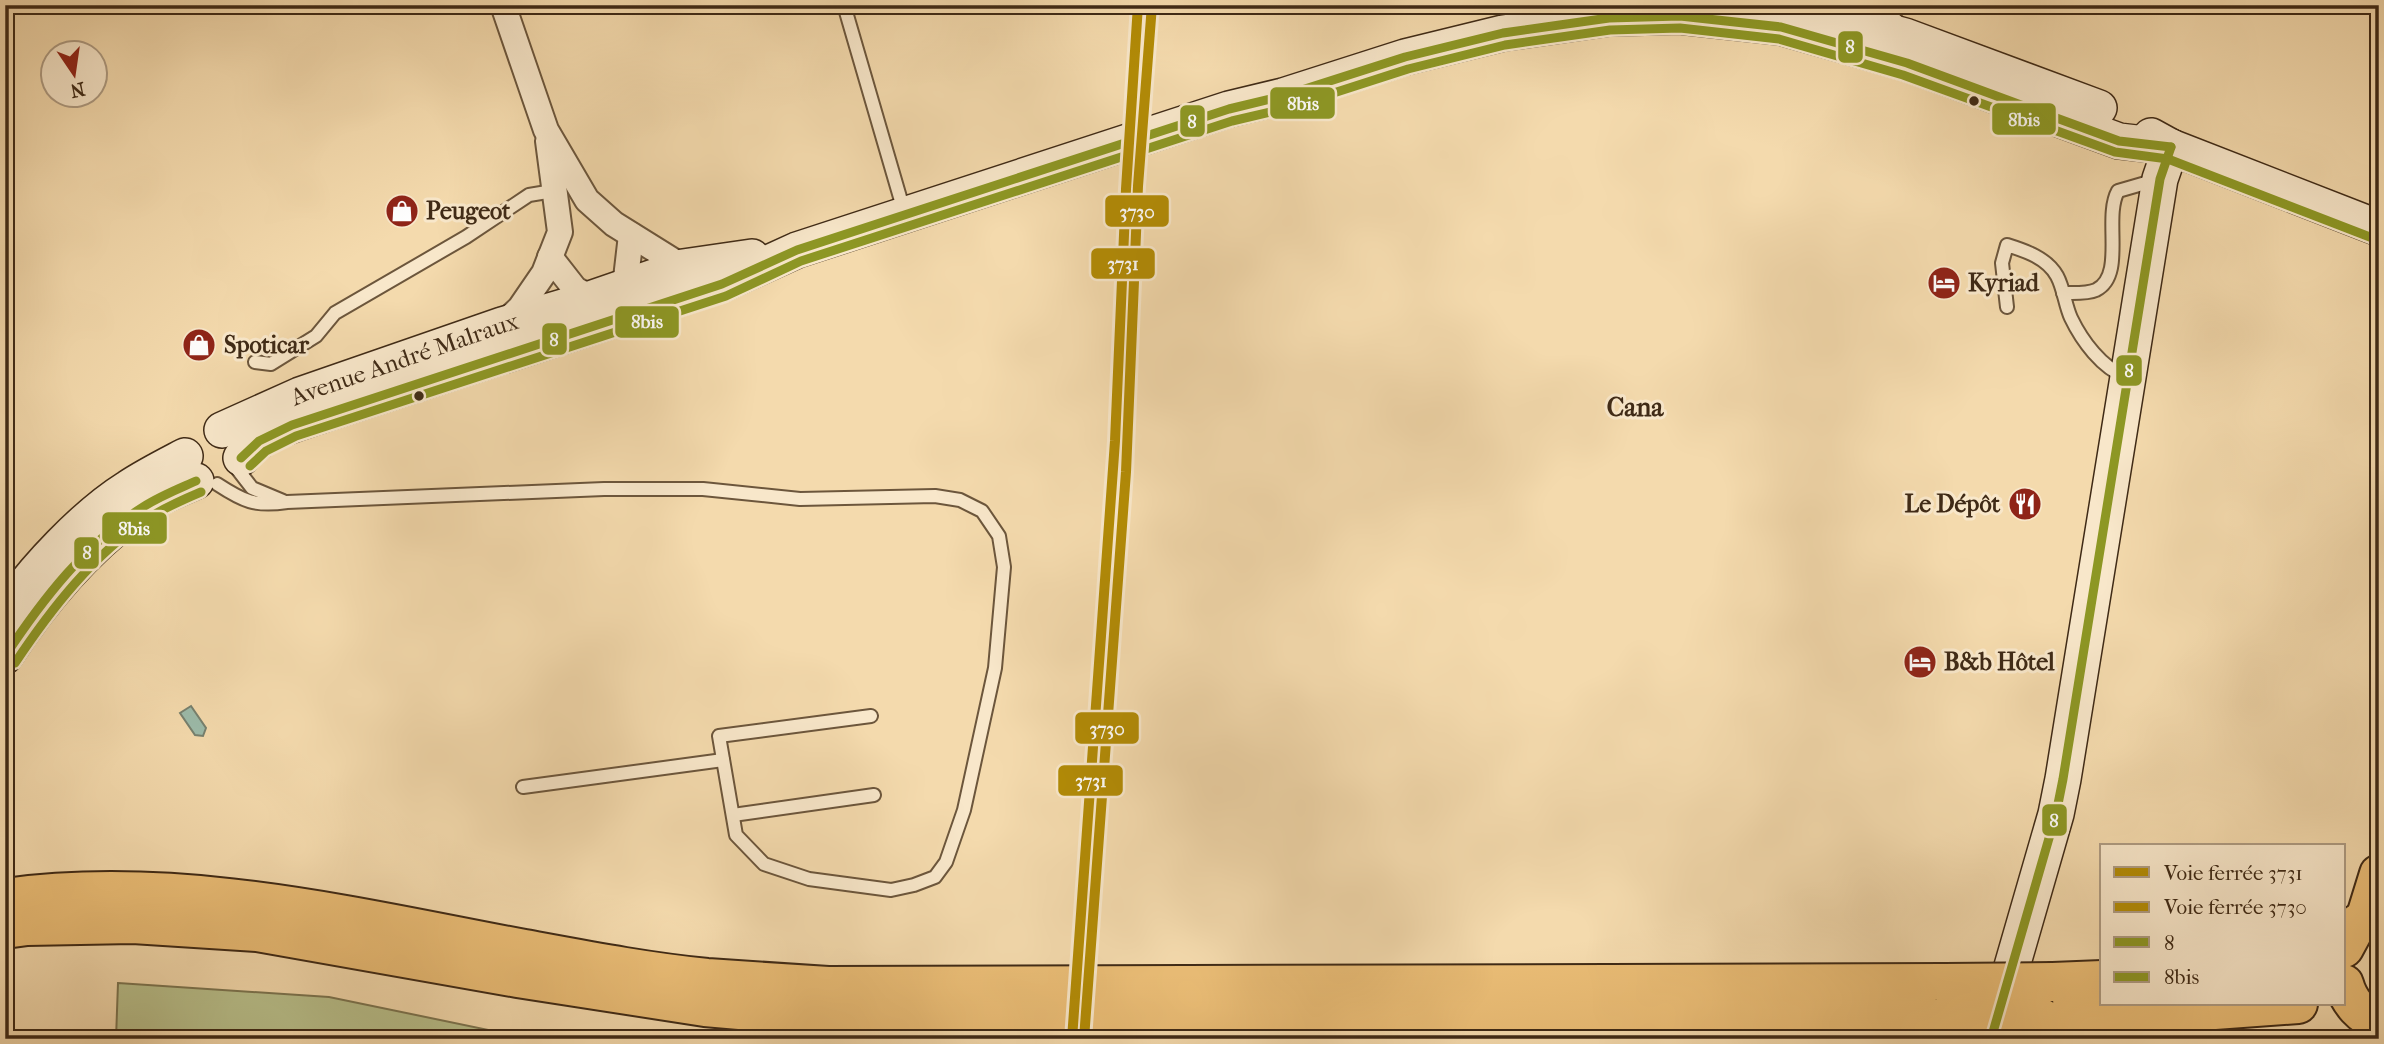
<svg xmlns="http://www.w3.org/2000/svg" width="2384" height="1044" font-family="'IM FELL French Canon',serif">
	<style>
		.green { fill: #b8c08c; stroke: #7c7551; stroke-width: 2 }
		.water { fill: #9cbbaa; stroke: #77816f; stroke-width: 2 }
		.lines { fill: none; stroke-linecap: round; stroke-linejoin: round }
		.lane-casing { stroke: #6c563c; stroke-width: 16 }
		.street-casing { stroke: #6c563c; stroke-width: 28 }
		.secondary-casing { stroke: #3f2a16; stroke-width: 38 }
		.highway-casing { stroke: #3f2a16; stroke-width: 42 }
		.lane { stroke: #f8e7ca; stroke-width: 12 }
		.street { stroke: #f8e7ca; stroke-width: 24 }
		.secondary { stroke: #f8e7ca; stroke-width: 35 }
		.highway { stroke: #eabd76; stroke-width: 38 }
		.highway-bridge-casing { stroke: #3f2a16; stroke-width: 42; stroke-linecap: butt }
		.highway-bridge { stroke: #eabd76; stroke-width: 38 }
		.bus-1-casing { stroke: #f8e7ca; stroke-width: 14 }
		.bus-2-casing { stroke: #f8e7ca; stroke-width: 14 }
		.bus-1 { stroke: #8d9724; stroke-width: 9 }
		.bus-2 { stroke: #8d9724; stroke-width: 9 }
		.rail-1-casing { stroke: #f8e7ca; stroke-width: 16 }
		.rail-2-casing { stroke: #f8e7ca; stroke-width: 16 }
		.rail-1 { stroke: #b28b06; stroke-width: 10 }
		.rail-2 { stroke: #b28b06; stroke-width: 10 }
		.bus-dot { fill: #3f2a16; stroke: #f8e7ca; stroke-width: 2.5 }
		.labels { text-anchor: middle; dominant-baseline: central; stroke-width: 6; stroke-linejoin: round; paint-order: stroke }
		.poi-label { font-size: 24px; font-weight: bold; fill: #3f2a16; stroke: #f8e7ca; text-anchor: start }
		.street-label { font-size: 24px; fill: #3f2a16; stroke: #f8e7ca }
		.neighbourhood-label { font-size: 26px; font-weight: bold; fill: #3f2a16; stroke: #f8e7ca }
		.line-badge { stroke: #f8e7ca; stroke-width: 2.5 }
		.badge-label { font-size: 19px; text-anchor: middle; font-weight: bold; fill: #fff }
	</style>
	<rect width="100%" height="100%" fill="#f4daad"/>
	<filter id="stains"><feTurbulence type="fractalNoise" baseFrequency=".00286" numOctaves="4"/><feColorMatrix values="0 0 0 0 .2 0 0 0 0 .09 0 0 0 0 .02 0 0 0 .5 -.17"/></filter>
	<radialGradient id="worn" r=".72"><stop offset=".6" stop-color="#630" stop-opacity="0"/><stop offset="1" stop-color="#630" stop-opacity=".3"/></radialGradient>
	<!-- green -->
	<path class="green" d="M118,983L329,997L532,1039H116Z"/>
	<!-- water -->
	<path class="water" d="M191,706L206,728L203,736L195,735L180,713Z"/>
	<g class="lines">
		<defs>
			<g id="lane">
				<path d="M844,5L904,211"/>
				<path d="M2063,293C2074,293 2087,294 2096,290C2126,275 2103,218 2118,191L2156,180"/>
				<path d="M2007,307L2002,263L2007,245C2026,251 2047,258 2057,276C2064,289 2065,305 2071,318C2082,341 2102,368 2126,377"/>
				<path d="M255,362L271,364L316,336L335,313L466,237L529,195L559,190"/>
				<path d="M238,470L252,488L283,501"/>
				<path d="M217,484C243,501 255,507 287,502L604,489H703L800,499L935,496L960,500L982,511L999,536L1004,567L995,668L964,810L946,862L935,877L914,885L891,890L809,879L764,864L736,835L719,736L871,716"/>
				<path d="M523,787L723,760"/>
				<path d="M733,815L874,795"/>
			</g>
			<g id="street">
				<path d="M503,5L546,130L587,200L614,224L683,267"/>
				<path d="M1871,5L1901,33"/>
				<path d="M550,257L575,289L599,302"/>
				<path d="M619,297L625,287L631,235"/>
				<path d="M503,324L520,308L544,273L560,232L548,141"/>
			</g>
			<g id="secondary">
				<path d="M1807,10L1905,36L2099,108"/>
				<path d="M2151,136L2171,147L2379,228"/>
				<path id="s1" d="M222,430L300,395L502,325L590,299L683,267L752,257"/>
				<path d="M241,458C261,431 297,424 327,413L722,284L797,250L1229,109L1283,96L1405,57L1503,33L1609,18L1680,16L1781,27L1907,63L2119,141L2171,147"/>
				<path d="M5,612C33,570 85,515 128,488C146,476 166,466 185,456"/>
				<path d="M5,656C40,602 82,552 134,513C153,499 175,490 196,481"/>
				<path d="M1991,1039L2056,814L2063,779L2160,179L2171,147"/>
			</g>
			<g id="highway">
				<path d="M5,898C179,874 354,917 524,949C584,960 646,972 707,978C747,981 787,983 828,986L1945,983"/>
				<path d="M2366,916L2379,874"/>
				<path d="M5,929L27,926L133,924L257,932L518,978L705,1007L831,1018L1130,1022L1936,1019"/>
				<path d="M2344,948L2357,924L2379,909"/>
				<path d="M2053,982L2102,980"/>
				<path d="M2344,984C2349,1002 2362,1016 2379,1022"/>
				<path d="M2042,1018L2132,1016L2298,1004"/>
			</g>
		</defs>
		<!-- lane casing -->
		<use href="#lane" class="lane-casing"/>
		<!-- street casing -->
		<use href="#street" class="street-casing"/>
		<!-- secondary casing -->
		<use href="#secondary" class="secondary-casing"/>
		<!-- highway casing -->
		<use href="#highway" class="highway-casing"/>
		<!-- lane -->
		<use href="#lane" class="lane"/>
		<!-- street -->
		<use href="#street" class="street"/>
		<!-- secondary -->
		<use href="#secondary" class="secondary"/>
		<!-- highway -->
		<use href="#highway" class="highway"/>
		<defs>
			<g id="highway-bridge">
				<path d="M1945,983L2053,982"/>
				<path d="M1936,1019L2042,1018"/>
			</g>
		</defs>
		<!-- highway-bridge casing -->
		<use href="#highway-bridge" class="highway-bridge-casing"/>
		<!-- highway-bridge -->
		<use href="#highway-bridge" class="highway-bridge"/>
		<defs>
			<g id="bus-1">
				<path d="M241,458L259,441L292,425L722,284L797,250L1229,109L1283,96L1405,57L1503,33L1609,18L1680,16L1781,27L1907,63L2119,141L2171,147"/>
				<path d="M5,656C42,600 86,543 143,507C160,496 178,489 196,481"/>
				<path d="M1991,1039L2056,814L2063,779L2160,179L2171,147"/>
			</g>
			<g id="bus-2">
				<path d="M250,466L266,451L296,436L726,296L801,261L1232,121L1287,108L1408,69L1505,45L1610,30L1680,28L1779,39L1903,75L2115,152L2168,159L2375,239"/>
				<path d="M15,663C51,609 93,555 147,519C164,508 182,500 201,492"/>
			</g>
		</defs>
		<!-- bus-1 casing -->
		<use href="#bus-1" class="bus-1-casing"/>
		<!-- bus-2 casing -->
		<use href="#bus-2" class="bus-2-casing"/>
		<!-- bus-1 -->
		<use href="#bus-1" class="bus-1"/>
		<!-- bus-2 -->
		<use href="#bus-2" class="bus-2"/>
		<defs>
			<path id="rail-1" d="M1072,1039L1115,441L1126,189L1138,5"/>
			<path id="rail-2" d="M1084,1039L1126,472L1138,186L1152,5"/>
		</defs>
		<!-- rail-1 casing -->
		<use href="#rail-1" class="rail-1-casing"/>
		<!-- rail-2 casing -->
		<use href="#rail-2" class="rail-2-casing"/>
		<!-- rail-1 -->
		<use href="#rail-1" class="rail-1"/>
		<!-- rail-2 -->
		<use href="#rail-2" class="rail-2"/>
	</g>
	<!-- icons -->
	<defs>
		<symbol id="shop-disc" viewBox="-11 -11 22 22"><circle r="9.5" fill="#8f2418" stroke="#f8e7ca"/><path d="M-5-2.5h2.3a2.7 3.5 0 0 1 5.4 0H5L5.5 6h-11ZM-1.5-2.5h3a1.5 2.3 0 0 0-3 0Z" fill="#fff"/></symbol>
		<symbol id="hotel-disc" viewBox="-11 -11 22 22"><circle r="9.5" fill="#8f2418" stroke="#f8e7ca"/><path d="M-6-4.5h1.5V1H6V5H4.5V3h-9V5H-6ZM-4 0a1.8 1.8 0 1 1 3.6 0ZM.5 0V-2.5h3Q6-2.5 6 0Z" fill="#fff"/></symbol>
		<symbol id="restaurant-disc" viewBox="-11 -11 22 22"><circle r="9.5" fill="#8f2418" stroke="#f8e7ca"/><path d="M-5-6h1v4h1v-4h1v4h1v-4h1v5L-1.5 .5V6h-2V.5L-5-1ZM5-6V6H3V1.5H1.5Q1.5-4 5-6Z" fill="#fff"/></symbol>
	</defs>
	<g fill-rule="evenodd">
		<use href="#shop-disc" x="383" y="192" width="38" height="38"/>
		<use href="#hotel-disc" x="1925" y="264" width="38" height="38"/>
		<use href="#shop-disc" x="180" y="326" width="38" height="38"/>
		<use href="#restaurant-disc" x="2006" y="485" width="38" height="38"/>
		<use href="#hotel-disc" x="1901" y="643" width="38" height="38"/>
	</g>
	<!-- markers -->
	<g class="bus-dot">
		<circle cx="1974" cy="101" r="6"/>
		<circle cx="419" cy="396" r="6"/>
	</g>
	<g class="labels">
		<!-- poi labels -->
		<g class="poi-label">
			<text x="426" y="211">Peugeot</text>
			<text x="1968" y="283">Kyriad</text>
			<text x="224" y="345">Spoticar</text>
			<text x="2000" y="504" text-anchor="end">Le Dépôt</text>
			<text x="1944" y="662">B&amp;b Hôtel</text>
		</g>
		<!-- street labels -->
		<g class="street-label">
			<text stroke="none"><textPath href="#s1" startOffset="196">Avenue André Malraux</textPath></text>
		</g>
		<!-- neighbourhood labels -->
		<g class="neighbourhood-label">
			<text x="1635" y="407">Cana</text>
		</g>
	</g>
	<g class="line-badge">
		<rect x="1837" y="30" width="27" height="34" rx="7" fill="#8d9724"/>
		<rect x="1269" y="86" width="67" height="34" rx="7" fill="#8d9724"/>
		<rect x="1991" y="102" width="66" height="34" rx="7" fill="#8d9724"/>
		<rect x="1179" y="104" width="27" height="34" rx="7" fill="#8d9724"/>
		<rect x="1104" y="194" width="66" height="34" rx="7" fill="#b28b06"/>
		<rect x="1090" y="247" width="66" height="33" rx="7" fill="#b28b06"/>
		<rect x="614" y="305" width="66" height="34" rx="7" fill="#8d9724"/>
		<rect x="541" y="322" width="27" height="34" rx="7" fill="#8d9724"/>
		<rect x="2115" y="354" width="28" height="33" rx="7" fill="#8d9724"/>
		<rect x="101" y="511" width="67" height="34" rx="7" fill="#8d9724"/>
		<rect x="73" y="536" width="27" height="34" rx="7" fill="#8d9724"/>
		<rect x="1074" y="711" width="66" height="34" rx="7" fill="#b28b06"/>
		<rect x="1057" y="764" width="67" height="33" rx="7" fill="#b28b06"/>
		<rect x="2041" y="803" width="27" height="34" rx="7" fill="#8d9724"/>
	</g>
	<g class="badge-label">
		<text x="1850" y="53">8</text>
		<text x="1303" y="110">8bis</text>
		<text x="2024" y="126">8bis</text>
		<text x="1192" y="128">8</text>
		<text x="1137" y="218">3730</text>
		<text x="1123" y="270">3731</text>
		<text x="647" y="328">8bis</text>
		<text x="554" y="346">8</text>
		<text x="2129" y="377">8</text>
		<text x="134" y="535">8bis</text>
		<text x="87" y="559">8</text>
		<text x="1107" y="735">3730</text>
		<text x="1091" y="787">3731</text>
		<text x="2054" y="827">8</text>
	</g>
	<!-- margin -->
	<rect width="2384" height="1044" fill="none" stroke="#f4daad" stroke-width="28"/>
	<rect x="7" y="7" width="2370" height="1030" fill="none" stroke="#3f2a16" stroke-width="3.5"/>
	<rect x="14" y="14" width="2356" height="1016" fill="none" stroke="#3f2a16" stroke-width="2"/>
	<!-- legend -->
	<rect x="2100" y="844" width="245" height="161" fill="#f8e7ca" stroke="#ae9b82" stroke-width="2"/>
	<rect x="2114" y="867" width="35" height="10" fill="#b28b06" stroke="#ae9b82" stroke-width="2"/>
	<text x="2164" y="880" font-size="21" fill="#3f2a16">Voie ferrée 3731</text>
	<rect x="2114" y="902" width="35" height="10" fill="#b28b06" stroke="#ae9b82" stroke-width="2"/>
	<text x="2164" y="914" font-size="21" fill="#3f2a16">Voie ferrée 3730</text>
	<rect x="2114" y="937" width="35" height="10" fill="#8d9724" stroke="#ae9b82" stroke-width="2"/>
	<text x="2164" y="950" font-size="21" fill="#3f2a16">8</text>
	<rect x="2114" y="972" width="35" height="10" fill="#8d9724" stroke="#ae9b82" stroke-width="2"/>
	<text x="2164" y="984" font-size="21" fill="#3f2a16">8bis</text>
	<!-- north arrow -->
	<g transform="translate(74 74) rotate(167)"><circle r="33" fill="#f8e7ca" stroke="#ae9b82" stroke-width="2"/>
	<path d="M0-5L12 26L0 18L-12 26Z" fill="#8f2418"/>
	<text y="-10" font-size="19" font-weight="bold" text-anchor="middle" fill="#3f2a16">N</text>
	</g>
	<rect width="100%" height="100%" filter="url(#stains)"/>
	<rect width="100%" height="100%" fill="url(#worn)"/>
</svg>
